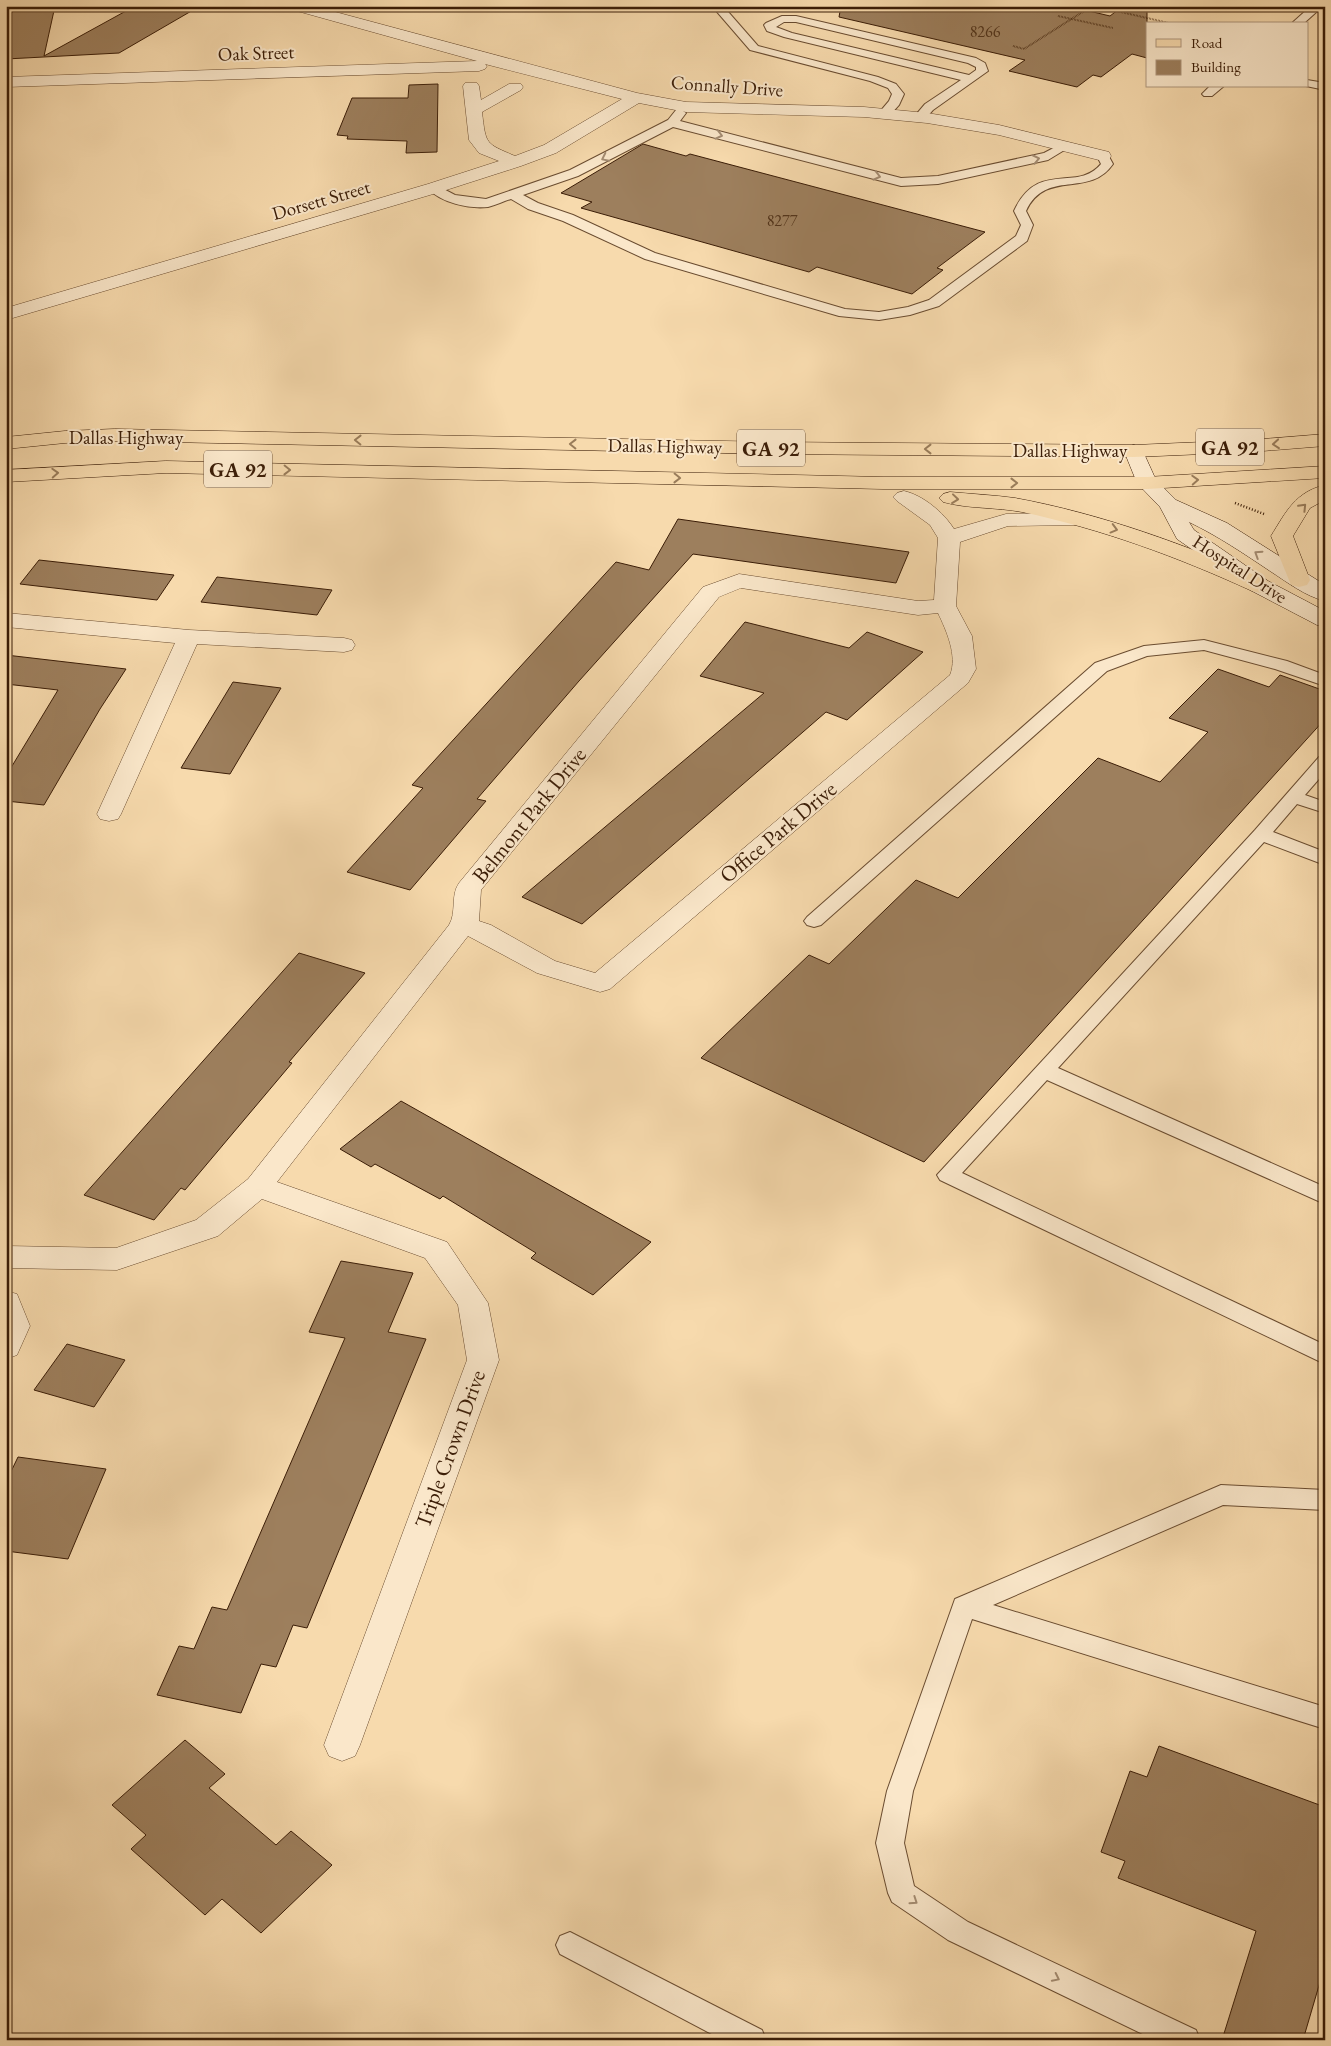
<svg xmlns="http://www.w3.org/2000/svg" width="1331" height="2046" font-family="'EB Garamond',serif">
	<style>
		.building { fill: #9d7f5d; stroke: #3b1d07 }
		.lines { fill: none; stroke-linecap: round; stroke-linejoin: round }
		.lane-casing { stroke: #6a4c30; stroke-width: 2 }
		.street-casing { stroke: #6a4c30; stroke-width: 1 }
		.secondary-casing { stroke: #3b1d07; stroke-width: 1 }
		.primary-casing { stroke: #3b1d07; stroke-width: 1 }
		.path-far1 { stroke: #3b1d07; stroke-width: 2; stroke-dasharray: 0.5 1; stroke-linecap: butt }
		.path { stroke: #3b1d07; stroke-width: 2.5; stroke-dasharray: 1 2; stroke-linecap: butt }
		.lane { fill: #fae7ca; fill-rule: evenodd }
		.street { fill: #fae7ca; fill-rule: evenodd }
		.secondary { fill: #fae7ca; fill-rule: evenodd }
		.primary { fill: #f7daad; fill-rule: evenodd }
		.oneway { stroke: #a48c72 }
		.oneway2 { stroke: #997c5a }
		.labels { text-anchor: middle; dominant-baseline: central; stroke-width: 4; stroke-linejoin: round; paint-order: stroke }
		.far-number-label { font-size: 16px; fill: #54361c }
		.far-street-label { font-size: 19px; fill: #3b1d07; stroke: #fae7ca }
		.shield { fill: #fae7ca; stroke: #745a42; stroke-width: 1 }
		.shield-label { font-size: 21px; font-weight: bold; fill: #3b1d07 }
		.street-label { font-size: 22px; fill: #3b1d07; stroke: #fae7ca }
	</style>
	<rect width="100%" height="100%" fill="#f7daad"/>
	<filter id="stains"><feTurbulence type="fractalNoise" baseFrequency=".004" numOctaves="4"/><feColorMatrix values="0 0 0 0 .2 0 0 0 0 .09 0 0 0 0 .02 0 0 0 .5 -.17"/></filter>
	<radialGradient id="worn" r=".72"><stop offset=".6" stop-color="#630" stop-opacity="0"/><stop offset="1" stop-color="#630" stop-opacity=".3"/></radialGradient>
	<!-- building -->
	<g class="building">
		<path d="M6,6H55L44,56L135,6H200L119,53L6,59Z"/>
		<path d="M841,6H1068L1110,16L1123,6H1147V58L1132,54L1101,77L1093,75L1077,87L1009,71L1025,60L839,17Z"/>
		<path d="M438,84L437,152L406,153L407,141L347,139L348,136L337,135L352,98H408L409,85Z"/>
		<path d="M643,144L686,156L690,154L985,232L937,268L943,270L912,294L817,267L809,272L581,208L592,202L561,193Z"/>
		<path d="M678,519L909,552L896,583L693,554L579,681L477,799L486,801L410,890L347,872L423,788L412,785L616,562L649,570Z"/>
		<path d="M39,560L174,575L157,600L20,584Z"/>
		<path d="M217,577L332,590L317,615L201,602Z"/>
		<path d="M745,622L849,648L867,632L923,652L847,720L826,712L582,924L522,897L764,693L700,676Z"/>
		<path d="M6,655L126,669L100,709L44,805L6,801V776L58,690L6,684Z"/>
		<path d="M1218,669L1269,687L1280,675L1325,691V719L924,1162L701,1058L809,955L829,964L916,880L958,898L1098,758L1160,782L1208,732L1169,718Z"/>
		<path d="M233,682L281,688L230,774L181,768Z"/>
		<path d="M299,953L365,973L289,1062L292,1063L185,1190L181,1188L154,1220L84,1195Z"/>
		<path d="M401,1101L651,1242L593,1295L531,1258L536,1253L443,1196L440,1199L375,1164L371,1167L340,1149Z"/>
		<path d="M341,1261L413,1273L388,1332L426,1339L307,1628L293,1625L276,1667L261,1664L241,1713L157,1695L179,1646L194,1649L212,1607L227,1610L345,1338L309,1332Z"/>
		<path d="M67,1344L125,1360L94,1407L34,1390Z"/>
		<path d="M18,1457L106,1469L68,1559L6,1551V1482Z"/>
		<path d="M185,1740L225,1774L209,1788L276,1845L291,1831L332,1865L261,1933L222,1899L205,1915L131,1849L146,1835L112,1805Z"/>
		<path d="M1159,1746L1325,1807V1965L1303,2040H1222L1256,1931L1118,1878L1125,1861L1101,1852L1130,1771L1147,1777Z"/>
	</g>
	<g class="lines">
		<defs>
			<g id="lane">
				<path d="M712,6H723L758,46L878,77L896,84L904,94L899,105L888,117H880L878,114L889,101L892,94L888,88L870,81L750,50Z"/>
				<path d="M1311,6H1323L1303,24H1291Z"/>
				<path d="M782,16H796L976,58L985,63L988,71L933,110L924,120H916L914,117L925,104L961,80L784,37L767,31L764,25L766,23ZM784,22H796L968,63L976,67V70L969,75L792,33L776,27Z"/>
				<path d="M1307,80L1325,83V90L1306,86Z"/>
				<path d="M1210,86H1224L1212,96H1204L1202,94Z"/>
				<path d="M680,109L686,113L680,121L901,178L938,176L1044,153L1065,142L1071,146L1048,160L938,184L901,186L673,127L578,176L523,195L538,203L573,215L655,253L845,309L879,312L908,307L929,300L1016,236L1021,225L1014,211C1038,159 1077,193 1101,164L1097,156L1099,153H1107L1113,164C1089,199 1046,168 1026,211L1033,225L1027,241L939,306L910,315L879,320L839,316L645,259L563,221L528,209L511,199C504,201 496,205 488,207C470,209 440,203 428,188L434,184L455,195L486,199L570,170L668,120L676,110Z"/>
				<path d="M1204,640L1287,661L1325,675V686L1275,669L1204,650L1147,656L1107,671L821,925L814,927L807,925L804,921L807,917L1095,663L1144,646Z"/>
				<path d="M1325,756V772L1305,795L1325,802V813L1297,804L1273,832L1325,852V865L1264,842L1058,1068L1325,1187V1204L1047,1080L962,1173L1325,1345V1364L940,1180L937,1175L1255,830L1319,757Z"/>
				<path d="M1221,1485L1325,1490V1510L1223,1505L993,1605L1325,1707V1729L972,1619L913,1791L904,1843L914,1886L968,1922L1196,2030L1200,2040H1155L948,1940L892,1902L888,1893L876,1843L887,1791L955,1599Z"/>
				<path d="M570,1932L762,2030L766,2040H723L560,1954L556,1945L560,1936Z"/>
			</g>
			<g id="street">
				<path d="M288,6H313L637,93L686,102L864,107L927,113L999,125L1109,152L1111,156L1109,160L1103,161L999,135L927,123L864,117L686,112L639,103L556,153L521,166L440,192L6,320V308L428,184L499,161L479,153L469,140L463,86L465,83H477L479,86L481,100L509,84H521L523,87L521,90L482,112C486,145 485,143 515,156L544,145L622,99L485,64L487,66L485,69L479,71L6,87V77L477,61L290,9Z"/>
				<path d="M904,491C923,495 944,513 954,529L1006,514L1073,513L1081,514L1084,519L1081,524L1073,525L1008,526L960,542L956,606L972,636L976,669L968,683L610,989L600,992L537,973L468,936L277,1182L447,1242L488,1303L499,1360L360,1745L355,1756L342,1761L329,1756L324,1745L467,1360L458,1305L425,1258L262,1199L218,1236L117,1270L6,1268V1246L116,1248L196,1220L248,1179L449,925C457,912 450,896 459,883L703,587L739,574L918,601L934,600L938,538L930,525L897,501L893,497L897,493ZM741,588L918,615L938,613C946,630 958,656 950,675L595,973L555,961L491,925L479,921L481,890L719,597Z"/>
				<path d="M6,613L189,630L344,638L352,640L355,645L352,650L344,652L197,644L121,814L118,819L109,821L100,819L97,814L175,643L6,627Z"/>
				<path d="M6,1291L17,1294L30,1326L17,1355L6,1359Z"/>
			</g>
			<path id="secondary" d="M1134,445L1141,447L1156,480L1176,500L1227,523L1325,585V601C1305,596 1287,582 1270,571C1243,553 1218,536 1189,522L1194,530L1268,581L1325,611V627L1317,625L1252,591L1177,539L1160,507L1137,483L1124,451L1127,447Z"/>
			<g id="primary">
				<path d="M115,429L771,442L1134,445L1250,440L1325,434V446L1250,452L1134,457L771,454L115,441L65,443L6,449V437L65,431Z"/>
				<path d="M166,461L883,477H1147L1325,466V478L1147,489H883L166,473L6,482V470Z"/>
				<path d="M1325,485V500L1310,508L1293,536L1310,580L1307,585L1299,587L1291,585L1271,536C1286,512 1295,492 1325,485Z"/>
				<path d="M950,492C971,494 993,495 1015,498C1102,514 1187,545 1268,581L1271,586L1268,591L1260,593L1252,591C1178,557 1102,529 1022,512C996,507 968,509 943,502L939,498L943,494Z"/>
			</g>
		</defs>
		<!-- lane casing -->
		<use href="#lane" class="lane-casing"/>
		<!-- street casing -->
		<use href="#street" class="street-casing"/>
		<!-- secondary casing -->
		<use href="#secondary" class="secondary-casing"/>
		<!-- primary casing -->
		<use href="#primary" class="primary-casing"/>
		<!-- path-far1 -->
		<g class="path-far1">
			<path d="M1095,6L1173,24"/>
			<path d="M1058,16L1113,28"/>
			<path d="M1013,46L1024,49L1092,6"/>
		</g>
		<!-- path -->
		<path class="path" d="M1235,503L1264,514"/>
		<!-- lane -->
		<use href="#lane" class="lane"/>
		<!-- street -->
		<use href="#street" class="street"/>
		<!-- secondary -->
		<use href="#secondary" class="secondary"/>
		<!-- primary -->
		<use href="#primary" class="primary"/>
	</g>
	<!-- one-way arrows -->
	<defs><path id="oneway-chevron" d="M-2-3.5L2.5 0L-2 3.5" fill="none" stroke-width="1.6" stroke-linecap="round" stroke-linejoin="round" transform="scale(1.25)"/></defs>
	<g class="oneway">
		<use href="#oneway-chevron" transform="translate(719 135) rotate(14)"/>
		<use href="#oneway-chevron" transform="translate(605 158) rotate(154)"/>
		<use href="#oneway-chevron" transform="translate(1036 159) rotate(-12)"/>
		<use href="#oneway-chevron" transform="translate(877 176) rotate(14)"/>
		<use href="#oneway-chevron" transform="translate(1258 554) rotate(-147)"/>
		<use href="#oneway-chevron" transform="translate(914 1901) rotate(34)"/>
		<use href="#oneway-chevron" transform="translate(1056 1978) rotate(26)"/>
	</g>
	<g class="oneway2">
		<use href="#oneway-chevron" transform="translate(358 440) rotate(-179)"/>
		<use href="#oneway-chevron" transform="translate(573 444) rotate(-179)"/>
		<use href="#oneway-chevron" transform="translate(1276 444) rotate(175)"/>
		<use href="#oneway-chevron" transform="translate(928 449) rotate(-180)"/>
		<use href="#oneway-chevron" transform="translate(287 470) rotate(1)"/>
		<use href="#oneway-chevron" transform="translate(55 473) rotate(-3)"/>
		<use href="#oneway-chevron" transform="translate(677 478) rotate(1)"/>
		<use href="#oneway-chevron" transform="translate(1195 480) rotate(-3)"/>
		<use href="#oneway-chevron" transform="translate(1014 483)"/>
		<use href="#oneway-chevron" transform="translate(955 499) rotate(6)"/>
		<use href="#oneway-chevron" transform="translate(1303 507) rotate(-46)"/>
		<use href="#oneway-chevron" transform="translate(1114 529) rotate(15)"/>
	</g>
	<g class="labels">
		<!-- far-number labels -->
		<g class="far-number-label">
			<text x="985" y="31">8266</text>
			<text x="782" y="220">8277</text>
		</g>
		<!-- far-street labels -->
		<g class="far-street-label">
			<text transform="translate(256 53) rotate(-2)">Oak Street</text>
			<text transform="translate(727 86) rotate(4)">Connally Drive</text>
			<text transform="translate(321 200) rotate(-16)">Dorsett Street</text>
			<text x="126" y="437">Dallas Highway</text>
			<text transform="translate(665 446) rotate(1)">Dallas Highway</text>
			<text x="1070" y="450">Dallas Highway</text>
			<text transform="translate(1240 569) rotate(33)">Hospital Drive</text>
		</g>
		<!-- shield labels -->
		<g class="shield">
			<rect x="1196" y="428.5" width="68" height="37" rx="4"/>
			<rect x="737" y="429.5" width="68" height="37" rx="4"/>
			<rect x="204" y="450.5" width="68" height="37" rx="4"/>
		</g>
		<g class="shield-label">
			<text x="1230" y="447">GA 92</text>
			<text x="771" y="448">GA 92</text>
			<text x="238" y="469">GA 92</text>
		</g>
		<!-- street labels -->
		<g class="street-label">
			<text transform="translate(529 815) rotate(-51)">Belmont Park Drive</text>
			<text transform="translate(778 832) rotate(-40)">Office Park Drive</text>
			<text transform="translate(450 1449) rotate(-70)">Triple Crown Drive</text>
		</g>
	</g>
	<!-- margin -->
	<rect width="1331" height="2046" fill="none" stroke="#f7daad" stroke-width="25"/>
	<rect x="8" y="8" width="1316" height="2031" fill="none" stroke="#3b1d07" stroke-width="2.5"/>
	<rect x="12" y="12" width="1306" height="2021" fill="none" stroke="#3b1d07"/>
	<!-- legend -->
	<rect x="1146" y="22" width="162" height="65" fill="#fae7ca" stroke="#ae967c"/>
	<rect x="1156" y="39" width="25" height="8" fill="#f7daad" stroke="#ae967c"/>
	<text x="1191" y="48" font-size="15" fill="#3b1d07">Road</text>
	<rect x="1156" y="60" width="25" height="15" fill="#9d7f5d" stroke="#ae967c"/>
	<text x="1191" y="72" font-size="15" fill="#3b1d07">Building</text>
	<rect width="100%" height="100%" filter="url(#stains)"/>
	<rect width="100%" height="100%" fill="url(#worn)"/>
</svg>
